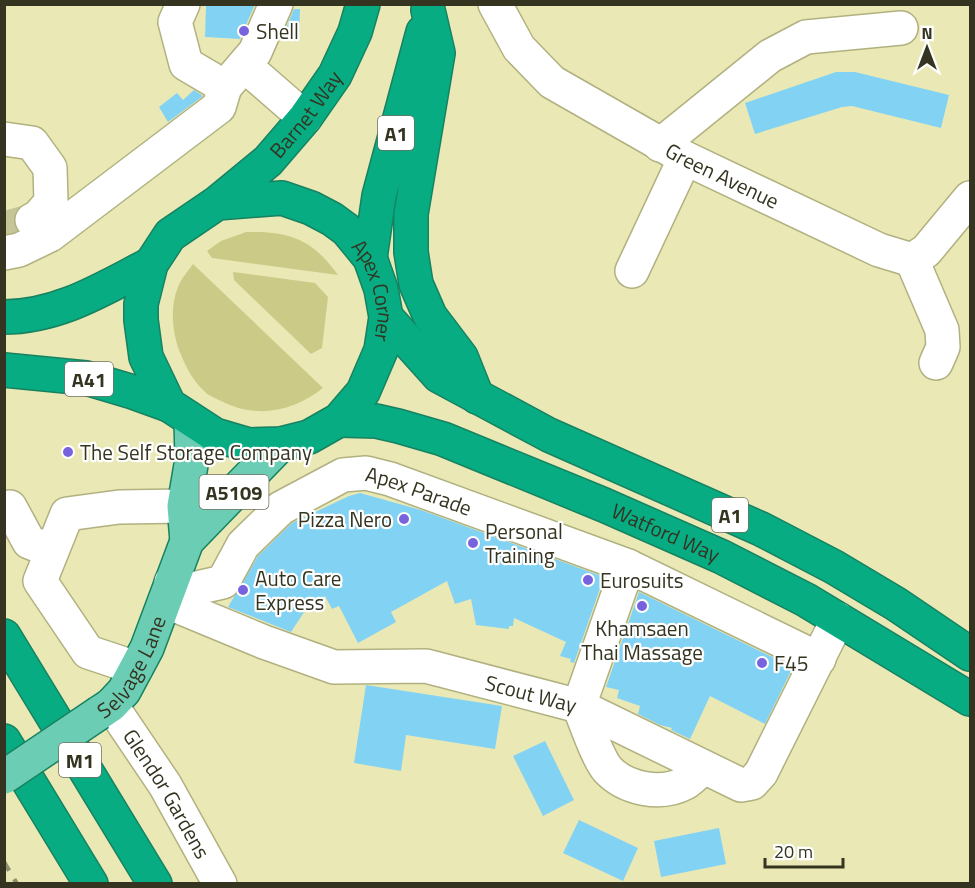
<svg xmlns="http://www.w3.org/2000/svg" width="975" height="888" font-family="'Titillium Web',sans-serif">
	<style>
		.green { fill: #ccca87 }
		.building { fill: #82d2f4 }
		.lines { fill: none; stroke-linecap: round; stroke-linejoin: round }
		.minor-tunnel { stroke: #c6c598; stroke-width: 33; stroke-dasharray: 33 16; stroke-linecap: butt }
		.minor-casing { stroke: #b1b180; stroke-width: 36 }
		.major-casing { stroke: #178260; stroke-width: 36 }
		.highway-casing { stroke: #178260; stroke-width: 36 }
		.minor { stroke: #fff; stroke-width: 33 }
		.major { stroke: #6bcdb4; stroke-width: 33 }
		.highway { stroke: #08ac82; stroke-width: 33 }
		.rail { stroke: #91906d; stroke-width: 4.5; stroke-dasharray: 10 10; stroke-linecap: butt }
		.major-bridge-casing { stroke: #178260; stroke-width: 36; stroke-linecap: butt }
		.major-bridge { stroke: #6bcdb4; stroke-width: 33 }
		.poi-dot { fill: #7863de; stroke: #fff; stroke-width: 2 }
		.labels { text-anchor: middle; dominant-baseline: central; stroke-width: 4.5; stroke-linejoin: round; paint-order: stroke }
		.shield { fill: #fff; stroke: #717163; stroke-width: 1.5 }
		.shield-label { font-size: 20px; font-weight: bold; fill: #343420 }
		.poi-label { font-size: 21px; fill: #343420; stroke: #fff; text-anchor: start }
		.street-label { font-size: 21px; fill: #343420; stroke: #fff }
	</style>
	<rect width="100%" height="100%" fill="#eae9b6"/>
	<!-- green -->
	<g class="green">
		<path d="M246,232C290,231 312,239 338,275L212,258L207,251L221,241Z"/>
		<path d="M193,264L323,388C293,412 256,419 221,401C216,398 209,396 205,392C192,380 185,365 179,350C172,331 170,306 178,287C181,279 188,271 193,264Z"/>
		<path d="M233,272L315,283L328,297L322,348L311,354L234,280Z"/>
	</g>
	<!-- building -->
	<g class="building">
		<path d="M227,4H255L240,39L205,37L206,5Z"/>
		<path d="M294,9H300L299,41L281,40Z"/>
		<path d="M836,72H855L949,95L941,128L852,106L842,107L755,134L745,103Z"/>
		<path d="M194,90L203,96L168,122L159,107L177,93L183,100Z"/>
		<path d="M360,493L421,510L604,577L574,663L570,662L571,659L560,656L566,642L514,618L513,626H509V629L476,625L471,599L455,604L447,581L391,612L396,622L358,643L339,606L332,609L325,596L314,606L310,603L291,632L228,607L258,556L292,523L349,496Z"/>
		<path d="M639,592L793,667L765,724L710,696L690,739L671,730L672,728L660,725L638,714L640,706L617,698L619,690L606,687Z"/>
		<path d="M366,685L502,706L495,749L406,735L401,771L354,763Z"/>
		<path d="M545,741L574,800L543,816L513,756Z"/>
		<path d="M579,820L638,848L623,881L563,853Z"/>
		<path d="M719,828L726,864L661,877L654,841Z"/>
	</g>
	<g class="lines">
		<!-- minor-tunnel -->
		<path class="minor-tunnel" d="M4,228L32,220"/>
		<defs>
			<g id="minor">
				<path d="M183,4L175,22L186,64L225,87"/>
				<path id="s1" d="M495,4L519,48L552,82L685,158L879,250L912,260L926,251L970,198"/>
				<path d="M244,65L305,118"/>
				<path d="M4,139L32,143L50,168L51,202L38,217L32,220"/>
				<path d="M660,145L770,56L806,37L901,28"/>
				<path d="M4,253L19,250L50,235L219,107L225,87L255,52L276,4"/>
				<path d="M912,260L942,330L943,347L936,363"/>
				<path d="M632,271L685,158"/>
				<path d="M10,507L29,542L52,551"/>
				<path d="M628,566L579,706C585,721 598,759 608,770C626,789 661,796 685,783C692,779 698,772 703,767"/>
				<path id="s2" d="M171,582L192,589L223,582L243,545L281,508L343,475L366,473L390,479L628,566L819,659"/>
				<path id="s3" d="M165,601L264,642L334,667L426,666L579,706L741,785L752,783L761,773L838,619"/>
				<path d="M136,668L88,652L40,581L67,514L119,507L184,506"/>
				<path id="s4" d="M111,705L165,785L220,884"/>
			</g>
			<g id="major">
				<path d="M187,541L184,506L192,459L191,421"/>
				<path id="s5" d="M99,713L111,705L124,691L147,648L187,541L281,444"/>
			</g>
			<g id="highway">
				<path d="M428,10L438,53L411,214V252L416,284L430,316L461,357L477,397"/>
				<path id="s6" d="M217,203L282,198L311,208L332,219L347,230L370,258L381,289L386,317L381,350L363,392L339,420L309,437L281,444L249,445L215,435L169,405L146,357L141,320V304L151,264L170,235L217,203L268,161L305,118L335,75L355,32L363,4"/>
				<path d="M370,258L379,196L423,32"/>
				<path d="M4,317C59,317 104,288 151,264"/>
				<path d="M386,317L439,376L549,435L761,529L834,567L896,604L970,654"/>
				<path d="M4,370L86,378L133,392L169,405"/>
				<path id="s7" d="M339,420L376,421L398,426L443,439L604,505L722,557L806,600L970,699"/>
				<path d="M4,636L155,884"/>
				<path d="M4,741L91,884"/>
			</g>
		</defs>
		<!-- minor casing -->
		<use href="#minor" class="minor-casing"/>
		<!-- major casing -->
		<use href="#major" class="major-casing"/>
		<!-- highway casing -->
		<use href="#highway" class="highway-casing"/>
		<!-- minor -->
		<use href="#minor" class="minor"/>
		<!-- major -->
		<use href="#major" class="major"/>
		<!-- highway -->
		<use href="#highway" class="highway"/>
		<!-- rail -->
		<path class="rail" d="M4,862L17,884"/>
		<defs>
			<path id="major-bridge" d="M4,777L99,713"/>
		</defs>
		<!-- major-bridge casing -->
		<use href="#major-bridge" class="major-bridge-casing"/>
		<!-- major-bridge -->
		<use href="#major-bridge" class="major-bridge"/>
	</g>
	<!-- markers -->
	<g class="poi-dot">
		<circle cx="244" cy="31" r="6"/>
		<circle cx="68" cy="452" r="6"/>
		<circle cx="404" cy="519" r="6"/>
		<circle cx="473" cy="543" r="6"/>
		<circle cx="588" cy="580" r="6"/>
		<circle cx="243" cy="590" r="6"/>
		<circle cx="642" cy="606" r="6"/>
		<circle cx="762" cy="663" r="6"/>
	</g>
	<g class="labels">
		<!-- shield labels -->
		<g class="shield">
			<rect x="378" y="116" width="36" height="34" rx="4.5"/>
			<rect x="65" y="362" width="48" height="34" rx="4.5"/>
			<rect x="199.5" y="475" width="69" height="34" rx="4.5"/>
			<rect x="712" y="498" width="36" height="34" rx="4.5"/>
			<rect x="59" y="743" width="42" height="34" rx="4.5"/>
		</g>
		<g class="shield-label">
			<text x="396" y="133">A1</text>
			<text x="89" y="379">A41</text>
			<text x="234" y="492">A5109</text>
			<text x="730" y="515">A1</text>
			<text x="80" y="760">M1</text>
		</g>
		<!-- poi labels -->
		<g class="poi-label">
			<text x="256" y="31">Shell</text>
			<text x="80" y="452">The Self Storage Company</text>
			<text x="392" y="519" text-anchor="end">Pizza Nero</text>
			<text x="485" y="531">Personal<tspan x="485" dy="24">Training</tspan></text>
			<text x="255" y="578">Auto Care<tspan x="255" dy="24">Express</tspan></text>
			<text x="600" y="580">Eurosuits</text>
			<text x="642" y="628" text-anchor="middle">Khamsaen<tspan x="642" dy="24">Thai Massage</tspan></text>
			<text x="774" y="663">F45</text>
		</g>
		<!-- street labels -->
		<g class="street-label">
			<text stroke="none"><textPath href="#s6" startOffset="903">Barnet Way</textPath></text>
			<text stroke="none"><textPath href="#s1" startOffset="292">Green Avenue</textPath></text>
			<text stroke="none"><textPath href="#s6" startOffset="207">Apex Corner</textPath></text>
			<text stroke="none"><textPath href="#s2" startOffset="298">Apex Parade</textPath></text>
			<text stroke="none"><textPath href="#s7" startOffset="348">Watford Way</textPath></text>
			<text stroke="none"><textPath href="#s5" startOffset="58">Selvage Lane</textPath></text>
			<text stroke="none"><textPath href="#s3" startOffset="382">Scout Way</textPath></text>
			<text stroke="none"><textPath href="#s4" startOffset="105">Glendor Gardens</textPath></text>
		</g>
	</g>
	<!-- border -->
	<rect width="975" height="888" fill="none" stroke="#343420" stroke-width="12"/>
	<!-- north arrow -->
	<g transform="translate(927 48)" stroke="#ffffff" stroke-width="4.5" paint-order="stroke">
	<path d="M0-4.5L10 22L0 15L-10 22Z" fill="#343420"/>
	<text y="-9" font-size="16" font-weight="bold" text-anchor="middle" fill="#343420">N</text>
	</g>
	<!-- scale -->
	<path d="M765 858v9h78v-9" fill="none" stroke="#343420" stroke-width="3"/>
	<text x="774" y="858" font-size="18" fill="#343420" stroke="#ffffff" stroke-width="4.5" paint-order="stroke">20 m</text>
</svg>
